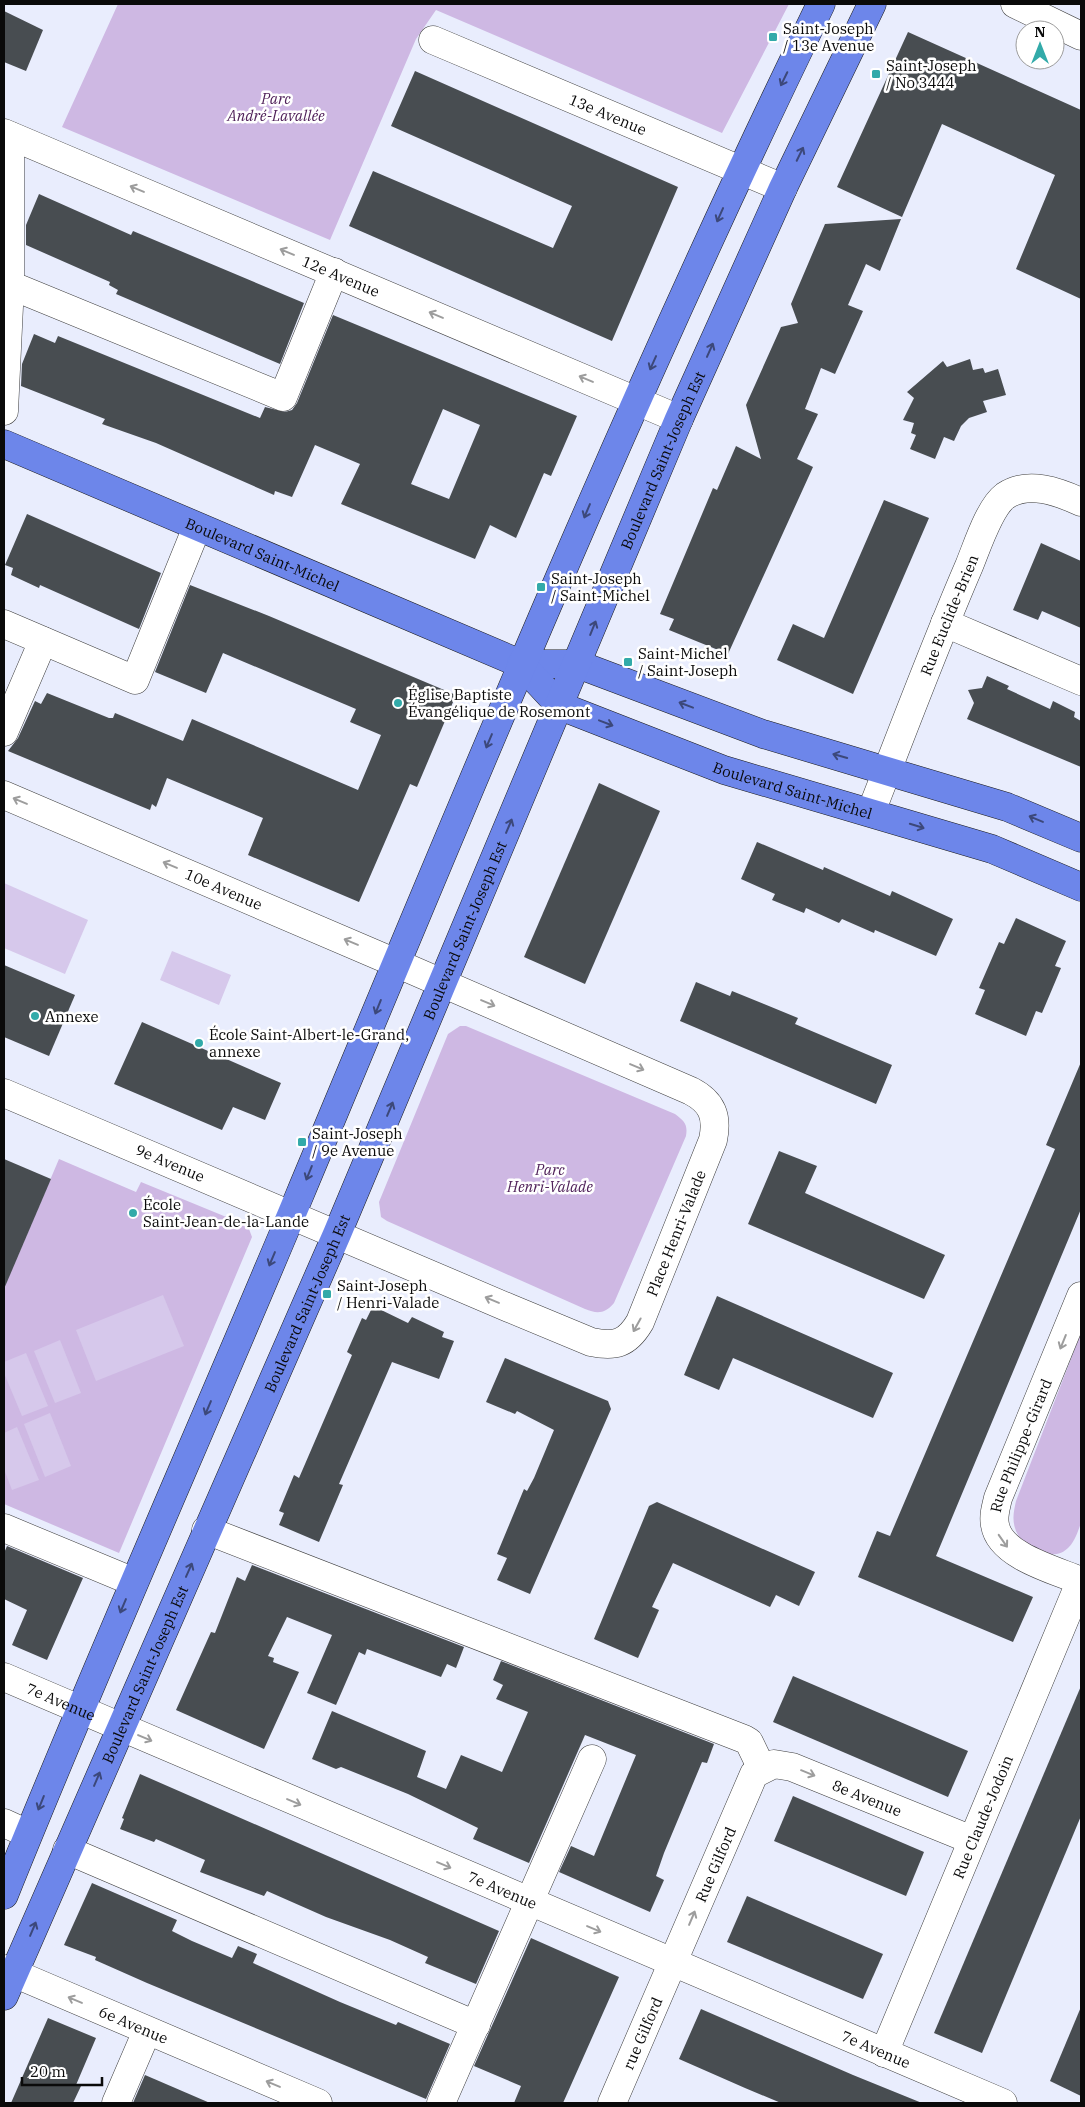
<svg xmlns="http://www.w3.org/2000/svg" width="1085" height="2107" font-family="'IBM Plex Serif',serif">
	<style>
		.green { fill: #ceb8e3 }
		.pitch { fill: #d6c8eb }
		.building { fill: #484d51; fill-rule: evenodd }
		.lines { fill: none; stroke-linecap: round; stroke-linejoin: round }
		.minor-casing { stroke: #3d3d3d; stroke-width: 29 }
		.major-casing { stroke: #1b1b1b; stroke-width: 29 }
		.minor { stroke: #fff; stroke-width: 28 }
		.major { stroke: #6d86ea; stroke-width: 28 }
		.oneway { stroke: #3c487a }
		.oneway2 { stroke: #9d9d9d }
		.poi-dot { fill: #32aaa9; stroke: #fff; stroke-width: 2 }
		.labels { text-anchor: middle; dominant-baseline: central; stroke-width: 5; stroke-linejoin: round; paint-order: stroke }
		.poi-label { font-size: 15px; fill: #0a0a0a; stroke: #fff; text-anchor: start }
		.park-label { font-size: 15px; font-style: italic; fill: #50225a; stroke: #fff }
		.street-label { font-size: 15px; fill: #0a0a0a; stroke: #fff }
	</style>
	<rect width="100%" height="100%" fill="#e9edfd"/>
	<!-- green -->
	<g class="green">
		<path d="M118,4H789L722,133L436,10L416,39L330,240L62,127Z"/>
		<path d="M460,1026H466L675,1114C684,1121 688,1124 686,1136L614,1303C605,1314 597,1314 585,1309L387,1221L381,1217L379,1202L448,1034Z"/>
		<path d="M59,1159L136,1192L141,1182L241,1223L249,1229L252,1237L119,1553L4,1504V1252L17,1258Z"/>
		<path d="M1081,1333V1523C1078,1531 1075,1541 1069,1547C1053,1565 1020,1547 1015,1528C1012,1519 1014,1510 1016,1501Z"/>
	</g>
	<!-- pitch -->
	<g class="pitch">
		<path d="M4,883L88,920L65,974L4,948Z"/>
		<path d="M172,951L231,975L219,1005L160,980Z"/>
		<path d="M163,1295L184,1346L96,1381L76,1330Z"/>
		<path d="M60,1340L81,1393L55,1403L34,1351Z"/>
		<path d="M26,1353L48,1406L22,1416L4,1373V1362Z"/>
		<path d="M50,1413L71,1466L45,1477L24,1424Z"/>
		<path d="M17,1427L39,1480L12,1490L4,1469V1433Z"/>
	</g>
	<!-- building -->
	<g class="building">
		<path d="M4,11L43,30L26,71L4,62Z"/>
		<path d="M908,32L1081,110V299L1016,269L1055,175L942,124L902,217L837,187Z"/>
		<path d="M415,71L678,187L612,341L349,226L373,171L553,248L572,206L391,126Z"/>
		<path d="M39,194L131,235L133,231L304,303L280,364L116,294L118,290L109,285L110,282L26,245V225Z"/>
		<path d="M901,219L880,271L866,264L848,305L863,311L835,374L821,368L805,409L818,414L797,459L813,467L728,654L669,630L674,619L660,614L713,488L717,490L736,446L761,459L746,405L781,327L798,323L791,304L825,224Z"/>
		<path d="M333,315L577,416L551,476L544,473L516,538L490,525L475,559L341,504L360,464L315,445L292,497L275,491L274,495L156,443L102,424L105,419L21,386L22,364L34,334L55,343L58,336L260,418L265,407L285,412L292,410L297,403ZM443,409L480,425L449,499L411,484Z"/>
		<path d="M970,359L973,370L983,368L985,373L998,369L1006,395L983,401L987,412L969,418L961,426L954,441L944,437L935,459L910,449L916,435L911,433L914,423L903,420L914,398L907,392L943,361L947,367Z"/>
		<path d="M884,500L929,518L853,694L777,660L793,624L824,638Z"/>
		<path d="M27,514L161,573L139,629L40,585L39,588L11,575L13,568L5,565Z"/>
		<path d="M1041,543L1081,561V628L1042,611L1038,620L1013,610Z"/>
		<path d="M190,585L269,616L456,695L417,787L410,784L359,902L248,855L263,818L167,778L156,807L152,804L150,810L8,751L18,738L35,701L41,704L47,693L109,718H113L115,713L183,741L192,719L358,790L381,735L350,722L356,709L223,653L206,693L155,672Z"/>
		<path d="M987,676L1009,686L1007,689L1050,709L1053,701L1075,712L1074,717L1081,721V767L967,719L974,703L968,690L982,688Z"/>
		<path d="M599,783L660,811L585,984L524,957Z"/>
		<path d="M757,842L823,870L824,867L890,896L892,891L953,919L936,956L875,930L874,933L842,919L839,923L806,908L804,913L772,900L775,894L741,879Z"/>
		<path d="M1016,918L1066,941L1055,966L1061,968L1042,1013L1036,1011L1026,1036L975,1014L985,990L979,988L999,942L1004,944Z"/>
		<path d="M4,965L75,995L49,1056L4,1037Z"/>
		<path d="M696,982L730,996L732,991L764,1004L798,1018L795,1024L892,1065L876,1104L680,1021Z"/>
		<path d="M142,1022L281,1083L265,1120L233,1107L222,1130L114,1084Z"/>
		<path d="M1081,1062V1209L936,1556L1033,1597L1013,1642L858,1577L877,1531L890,1536L1055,1149L1046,1145Z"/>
		<path d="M779,1151L817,1166L805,1193L945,1255L924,1299L748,1224Z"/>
		<path d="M4,1159L51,1179L4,1289Z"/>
		<path d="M717,1296L893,1373L873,1418L733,1358L719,1390L684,1375Z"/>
		<path d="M373,1306L408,1323L412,1317L444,1332L442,1337L454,1341L439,1379L392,1362L339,1484L343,1485L319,1542L279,1525L284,1513L279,1511L294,1475L299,1478L352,1355L347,1352L362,1318L366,1320Z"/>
		<path d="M505,1358L608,1401L611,1409L530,1594L497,1580L507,1558L497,1554L524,1489L527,1491L534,1478L554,1430L517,1411L515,1414L486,1402Z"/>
		<path d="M657,1502L815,1572L799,1606L776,1595L770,1607L673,1563L652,1607L659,1610L638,1658L594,1639L649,1506Z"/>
		<path d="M7,1546L83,1578L47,1660L12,1645L27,1610L4,1599V1553Z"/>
		<path d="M252,1565L464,1647L456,1668L447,1664L441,1677L367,1649L365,1655L359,1652L336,1705L307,1693L332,1635L287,1617L268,1656L274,1658L273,1662L299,1672L264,1749L176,1710L211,1632L215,1633L237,1577L245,1581Z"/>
		<path d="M501,1661L714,1744L707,1763L702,1762L664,1853L656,1876L664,1880L650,1912L559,1872L571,1846L594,1856L636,1755L585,1735L529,1863L473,1839L478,1828L408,1794L341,1767L336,1769L312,1759L332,1711L426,1751L417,1777L446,1789L461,1755L502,1772L528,1712L496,1699L503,1685L493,1680Z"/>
		<path d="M793,1676L968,1751L948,1797L773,1722Z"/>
		<path d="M1081,1686V1816L982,2053L934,2033Z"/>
		<path d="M140,1774L499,1931L476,1984L425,1963L428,1957L390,1940L326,1917L267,1891L264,1896L200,1872L205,1860L156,1839L154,1842L120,1829L124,1819L122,1818Z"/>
		<path d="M793,1796L924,1852L906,1896L774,1841Z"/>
		<path d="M92,1883L177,1920L172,1931L192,1941L232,1958L238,1946L257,1954L253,1963L340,2002L396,2025L398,2022L450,2044L426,2099L147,1983L95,1960L96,1957L64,1945Z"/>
		<path d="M747,1896L883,1954L863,1999L727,1942Z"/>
		<path d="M531,1938L619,1977L563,2103H514L521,2086L474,2066Z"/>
		<path d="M1081,2007V2096L1050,2081Z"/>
		<path d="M701,2009L853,2075L922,2103H781L745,2088L679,2059Z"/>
		<path d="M48,2018L96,2038L76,2085L81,2086L73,2103H11Z"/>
		<path d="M145,2075L210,2103H133Z"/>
	</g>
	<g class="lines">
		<defs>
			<g id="minor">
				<path d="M1015,4L1081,36"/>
				<path id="s1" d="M433,40L783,188"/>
				<path id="s2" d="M4,133L679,419"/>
				<path d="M10,285L283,397L334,272"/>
				<path d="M4,411L10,285V136"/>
				<path d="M945,623L1081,681"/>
				<path d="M4,624L135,680L197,527"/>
				<path d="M4,732L43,641"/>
				<path id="s3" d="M4,795C234,892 462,992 691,1091C712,1102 718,1116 713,1140L640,1322C627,1344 615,1347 591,1342L509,1308L4,1093"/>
				<path id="s4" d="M871,812C903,730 934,647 969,566C977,547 989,508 1005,496C1028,480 1059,492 1081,502"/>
				<path d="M4,1528L134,1582"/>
				<path d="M206,1530L744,1739L749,1742L762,1769"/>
				<path id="s5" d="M1081,1581C1055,1570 1000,1556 995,1525C993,1516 996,1507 998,1498L1081,1296"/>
				<path id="s6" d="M4,1677L1003,2103"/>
				<path d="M4,1823L28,1834"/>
				<path d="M67,1850L476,2025"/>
				<path id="s7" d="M4,1969L318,2103"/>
				<path id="s8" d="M884,2053L1081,1580"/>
				<path d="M116,2103L147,2031"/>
				<path d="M441,2103L592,1759"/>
				<path id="s9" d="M612,2103L754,1774L774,1764L792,1767L972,1840"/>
			</g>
			<g id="major">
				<path id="s10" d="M4,444L521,664H577L763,734L1007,807L1081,838"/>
				<path id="s11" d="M521,664L560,706L724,770L992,849L1081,887"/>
				<path d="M4,1895C98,1661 201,1431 298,1199C466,797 630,395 821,4"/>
				<path id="s12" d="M4,1996L337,1234L679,419L783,188L872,4"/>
			</g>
		</defs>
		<!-- minor casing -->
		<use href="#minor" class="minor-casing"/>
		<!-- major casing -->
		<use href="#major" class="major-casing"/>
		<!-- minor -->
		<use href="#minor" class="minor"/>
		<!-- major -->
		<use href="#major" class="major"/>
	</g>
	<!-- one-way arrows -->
	<defs><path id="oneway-shaft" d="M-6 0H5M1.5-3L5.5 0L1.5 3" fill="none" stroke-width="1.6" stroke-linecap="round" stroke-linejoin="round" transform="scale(1.25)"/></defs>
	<g class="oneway">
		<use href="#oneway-shaft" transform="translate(784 79) rotate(116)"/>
		<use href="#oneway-shaft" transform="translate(800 154) rotate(-64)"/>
		<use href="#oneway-shaft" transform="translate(720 215) rotate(114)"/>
		<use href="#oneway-shaft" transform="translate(710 350) rotate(-66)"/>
		<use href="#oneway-shaft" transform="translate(653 363) rotate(114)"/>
		<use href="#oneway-shaft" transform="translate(587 511) rotate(113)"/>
		<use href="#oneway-shaft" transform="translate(593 628) rotate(-68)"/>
		<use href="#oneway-shaft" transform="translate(686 705) rotate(-159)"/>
		<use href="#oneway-shaft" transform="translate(606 723) rotate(21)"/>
		<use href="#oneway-shaft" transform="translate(489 741) rotate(113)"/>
		<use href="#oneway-shaft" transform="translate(840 756) rotate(-164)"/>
		<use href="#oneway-shaft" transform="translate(1036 819) rotate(-157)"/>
		<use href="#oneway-shaft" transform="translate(509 826) rotate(-67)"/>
		<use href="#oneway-shaft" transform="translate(917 826) rotate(17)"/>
		<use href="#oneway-shaft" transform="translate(378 1007) rotate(112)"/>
		<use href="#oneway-shaft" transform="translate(390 1109) rotate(-67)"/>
		<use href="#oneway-shaft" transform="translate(309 1173) rotate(112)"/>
		<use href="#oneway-shaft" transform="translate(272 1259) rotate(113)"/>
		<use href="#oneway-shaft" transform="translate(208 1408) rotate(113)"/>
		<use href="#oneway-shaft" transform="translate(189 1570) rotate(-66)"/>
		<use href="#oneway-shaft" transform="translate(123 1606) rotate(113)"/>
		<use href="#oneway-shaft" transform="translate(97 1779) rotate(-67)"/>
		<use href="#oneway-shaft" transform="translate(41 1803) rotate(112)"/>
		<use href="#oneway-shaft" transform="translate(33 1929) rotate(-67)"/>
	</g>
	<g class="oneway2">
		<use href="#oneway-shaft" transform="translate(137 189) rotate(-157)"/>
		<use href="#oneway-shaft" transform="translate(287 252) rotate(-157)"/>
		<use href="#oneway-shaft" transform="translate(436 315) rotate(-157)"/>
		<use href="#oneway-shaft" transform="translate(586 379) rotate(-157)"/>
		<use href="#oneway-shaft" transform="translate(20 801) rotate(-157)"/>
		<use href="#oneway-shaft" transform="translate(170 865) rotate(-157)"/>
		<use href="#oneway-shaft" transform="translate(351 942) rotate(-157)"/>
		<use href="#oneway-shaft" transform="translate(488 1003) rotate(23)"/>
		<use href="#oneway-shaft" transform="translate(637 1067) rotate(23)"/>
		<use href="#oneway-shaft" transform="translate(492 1300) rotate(-157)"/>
		<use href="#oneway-shaft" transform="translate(637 1325) rotate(119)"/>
		<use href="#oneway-shaft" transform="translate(1063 1342) rotate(112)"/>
		<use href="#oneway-shaft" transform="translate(1003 1541) rotate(55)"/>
		<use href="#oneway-shaft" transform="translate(145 1738) rotate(23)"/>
		<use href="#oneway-shaft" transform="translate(808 1773) rotate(22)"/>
		<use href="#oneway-shaft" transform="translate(294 1802) rotate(23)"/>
		<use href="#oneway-shaft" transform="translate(444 1865) rotate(23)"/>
		<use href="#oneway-shaft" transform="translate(692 1918) rotate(-67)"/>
		<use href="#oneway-shaft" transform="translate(594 1929) rotate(23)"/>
		<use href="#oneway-shaft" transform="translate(75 2000) rotate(-157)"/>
		<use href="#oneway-shaft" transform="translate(273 2084) rotate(-157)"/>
	</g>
	<!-- markers -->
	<g class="poi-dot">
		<rect x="768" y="32" width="10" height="10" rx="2.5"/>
		<rect x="871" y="69" width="10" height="10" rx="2.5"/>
		<rect x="536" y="582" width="10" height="10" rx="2.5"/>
		<rect x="623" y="657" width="10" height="10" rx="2.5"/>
		<circle cx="398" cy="703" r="5"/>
		<circle cx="35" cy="1016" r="5"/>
		<circle cx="199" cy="1043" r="5"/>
		<rect x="297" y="1137" width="10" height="10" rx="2.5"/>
		<circle cx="133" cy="1213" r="5"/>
		<rect x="322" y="1289" width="10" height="10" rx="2.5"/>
	</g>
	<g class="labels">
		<!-- poi labels -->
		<g class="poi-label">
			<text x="783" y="28">Saint-Joseph<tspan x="783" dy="17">/ 13e Avenue</tspan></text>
			<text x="886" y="65">Saint-Joseph<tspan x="886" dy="17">/ No 3444</tspan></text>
			<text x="551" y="578">Saint-Joseph<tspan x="551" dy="17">/ Saint-Michel</tspan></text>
			<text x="638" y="653">Saint-Michel<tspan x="638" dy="17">/ Saint-Joseph</tspan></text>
			<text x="408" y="694">Église Baptiste<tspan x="408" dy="17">Évangélique de Rosemont</tspan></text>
			<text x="45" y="1016">Annexe</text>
			<text x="209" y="1034">École Saint-Albert-le-Grand,<tspan x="209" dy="17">annexe</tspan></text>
			<text x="312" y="1133">Saint-Joseph<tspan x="312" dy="17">/ 9e Avenue</tspan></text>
			<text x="143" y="1204">École<tspan x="143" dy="17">Saint-Jean-de-la-Lande</tspan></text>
			<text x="337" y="1285">Saint-Joseph<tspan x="337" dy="17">/ Henri-Valade</tspan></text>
		</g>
		<!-- park labels -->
		<g class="park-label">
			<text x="276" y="98">Parc<tspan x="276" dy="17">André-Lavallée</tspan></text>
			<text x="550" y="1169">Parc<tspan x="550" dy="17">Henri-Valade</tspan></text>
		</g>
		<!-- street labels -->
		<g class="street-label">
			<text stroke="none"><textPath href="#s1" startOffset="190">13e Avenue</textPath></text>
			<text stroke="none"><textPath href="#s2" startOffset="366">12e Avenue</textPath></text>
			<text stroke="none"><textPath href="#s12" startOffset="1671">Boulevard Saint-Joseph Est</textPath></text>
			<text stroke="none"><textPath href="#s10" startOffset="281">Boulevard Saint-Michel</textPath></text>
			<text stroke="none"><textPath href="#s4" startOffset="212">Rue Euclide-Brien</textPath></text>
			<text stroke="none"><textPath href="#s11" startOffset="305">Boulevard Saint-Michel</textPath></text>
			<text stroke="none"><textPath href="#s3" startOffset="239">10e Avenue</textPath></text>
			<text stroke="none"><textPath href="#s12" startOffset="1161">Boulevard Saint-Joseph Est</textPath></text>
			<text transform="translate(170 1163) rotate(23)">9e Avenue</text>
			<text transform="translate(676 1233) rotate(-68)">Place Henri-Valade</text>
			<text stroke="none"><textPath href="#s12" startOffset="756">Boulevard Saint-Joseph Est</textPath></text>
			<text stroke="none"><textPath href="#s5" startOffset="191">Rue Philippe-Girard</textPath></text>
			<text stroke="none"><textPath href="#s12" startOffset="351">Boulevard Saint-Joseph Est</textPath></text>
			<text stroke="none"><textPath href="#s6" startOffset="62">7e Avenue</textPath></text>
			<text stroke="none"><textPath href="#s9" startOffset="480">8e Avenue</textPath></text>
			<text stroke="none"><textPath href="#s8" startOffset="256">Rue Claude-Jodoin</textPath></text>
			<text stroke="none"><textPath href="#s9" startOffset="260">Rue Gilford</textPath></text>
			<text stroke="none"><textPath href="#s6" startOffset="542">7e Avenue</textPath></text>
			<text stroke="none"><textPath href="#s7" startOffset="141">6e Avenue</textPath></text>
			<text stroke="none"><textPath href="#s9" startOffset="76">rue Gilford</textPath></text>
			<text stroke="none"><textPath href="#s6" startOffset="948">7e Avenue</textPath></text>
		</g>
	</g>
	<!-- border -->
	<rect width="1085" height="2107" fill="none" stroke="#0a0a0a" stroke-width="10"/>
	<!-- north arrow -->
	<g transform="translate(1040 45)"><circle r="24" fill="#ffffff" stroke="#9d9d9d"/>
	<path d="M0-4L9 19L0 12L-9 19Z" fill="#32aaa9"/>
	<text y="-8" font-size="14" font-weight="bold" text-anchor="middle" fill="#0a0a0a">N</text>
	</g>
	<!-- scale -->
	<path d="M22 2077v8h80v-8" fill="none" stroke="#0a0a0a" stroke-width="2.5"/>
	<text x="30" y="2077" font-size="15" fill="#0a0a0a" stroke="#ffffff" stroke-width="4" paint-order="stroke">20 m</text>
</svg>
